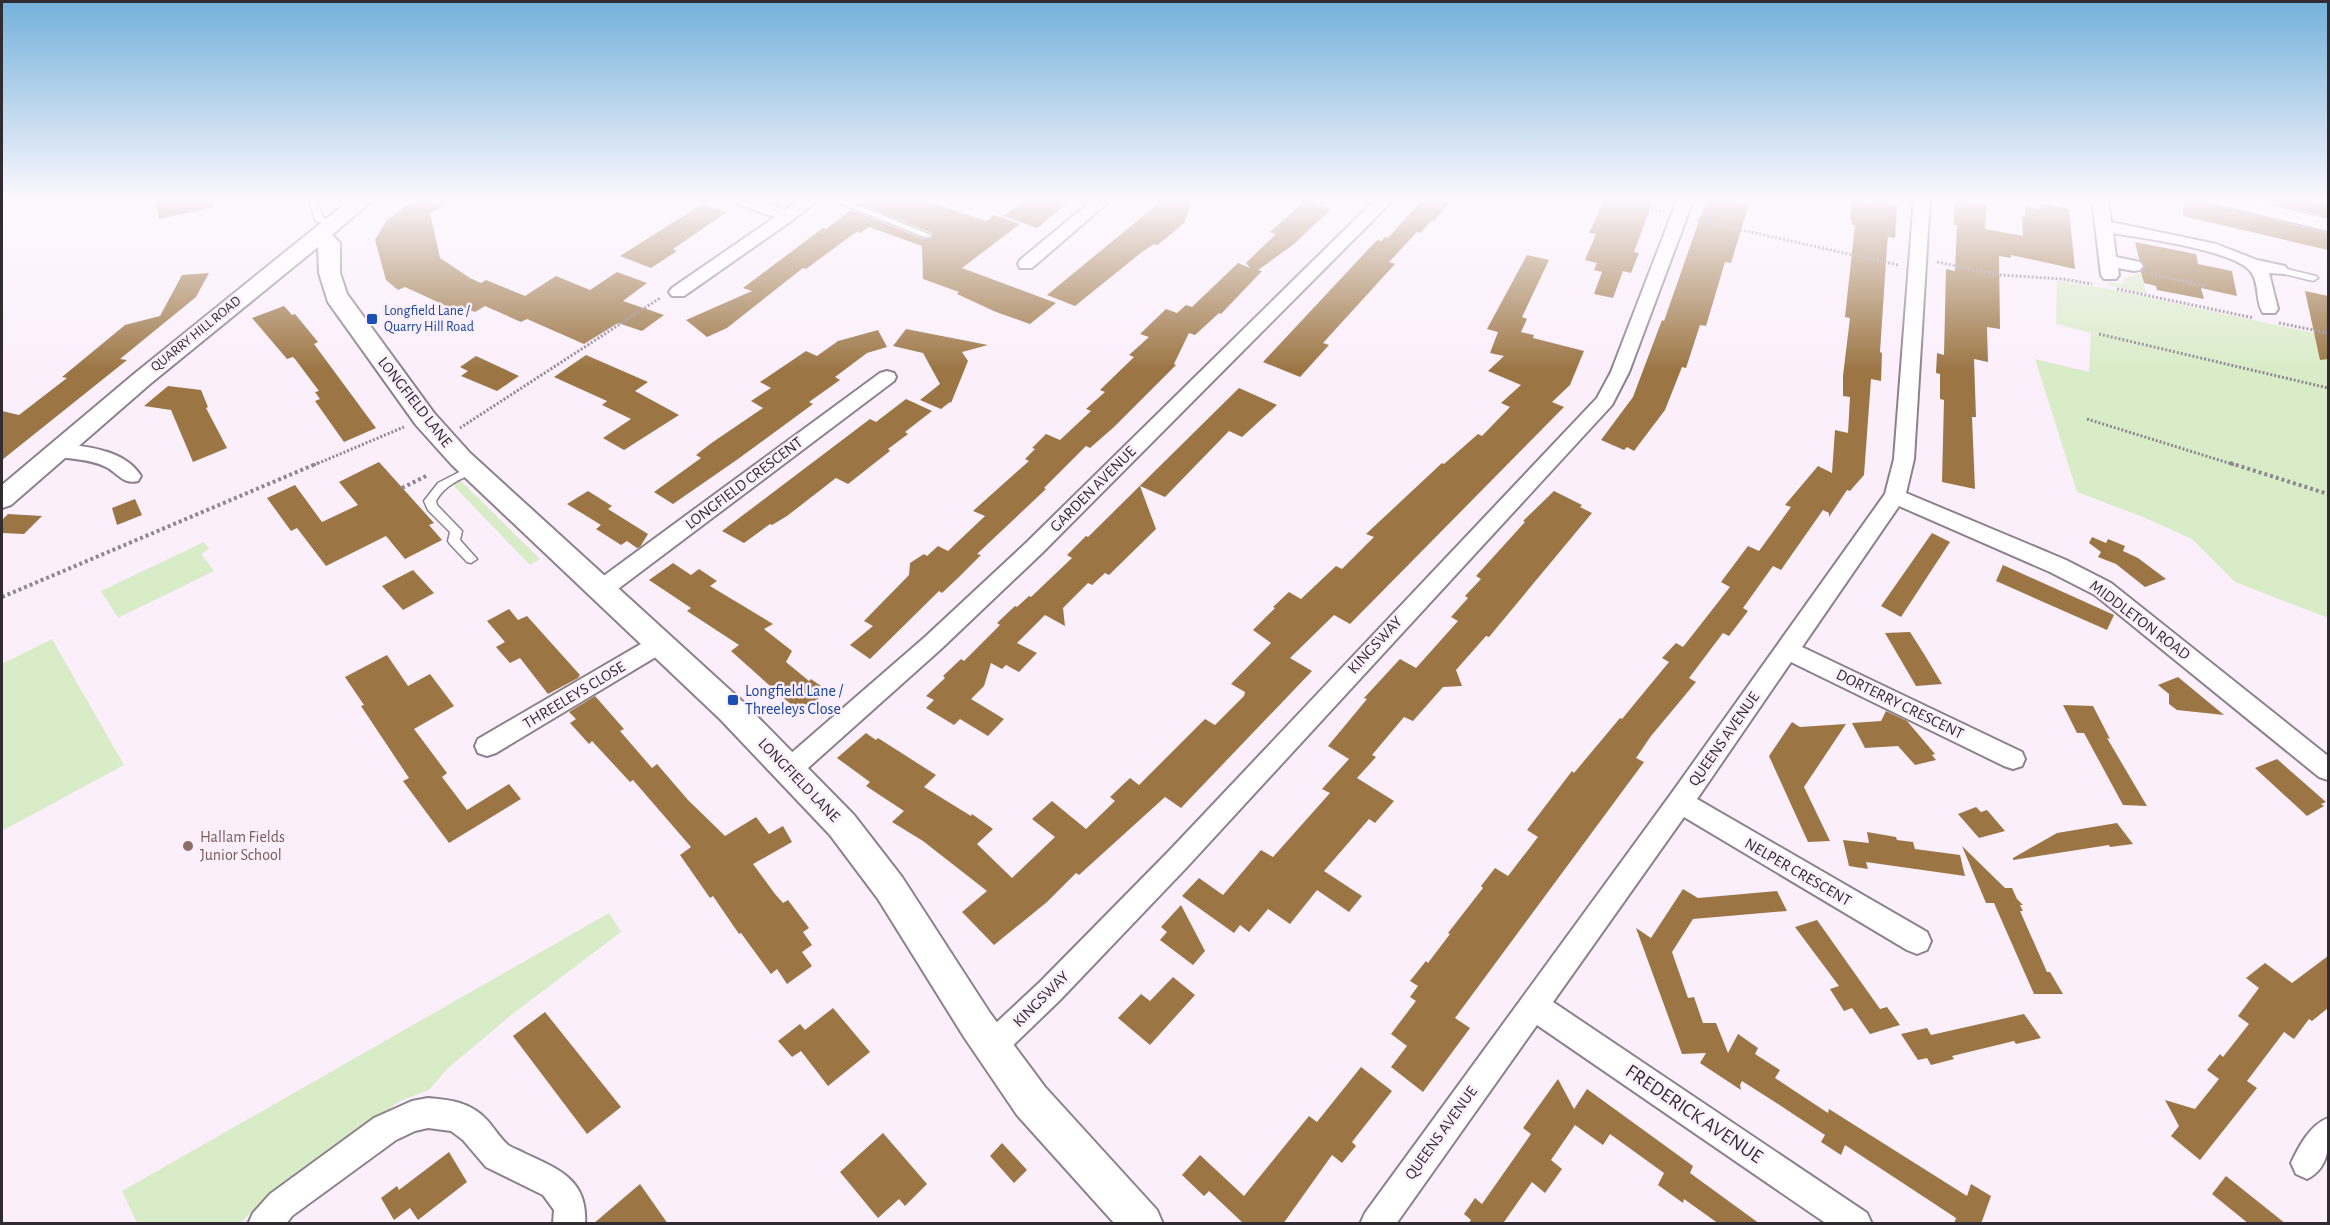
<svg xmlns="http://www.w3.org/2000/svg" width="2330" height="1225" font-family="'Alegreya Sans',sans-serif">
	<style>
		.green { fill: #d9ecc8 }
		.building { fill: #9b7543 }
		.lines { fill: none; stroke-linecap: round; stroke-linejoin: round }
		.service-casing { stroke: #8c818c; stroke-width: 3 }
		.minor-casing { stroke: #8c818c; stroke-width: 4 }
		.tertiary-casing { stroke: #8c818c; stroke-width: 4 }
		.path-far1 { stroke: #8f8790; stroke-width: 3; stroke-dasharray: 2 2; stroke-linecap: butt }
		.path { stroke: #8f8790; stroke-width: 4; stroke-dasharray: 3 3; stroke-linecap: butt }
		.service { fill: #fff; fill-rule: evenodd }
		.minor { fill: #fff; fill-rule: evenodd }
		.tertiary { fill: #fff; fill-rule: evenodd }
		.transit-dot { fill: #1a4fb4; stroke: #fbeffc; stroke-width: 2 }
		.education-dot { fill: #8d6e63; stroke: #fbeffc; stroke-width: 2 }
		.labels { text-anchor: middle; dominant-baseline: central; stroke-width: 5; stroke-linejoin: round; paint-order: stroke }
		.far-transit-label { font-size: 14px; fill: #164399; stroke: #fbeffc; text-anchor: start }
		.far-street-label { font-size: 14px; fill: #312c31; stroke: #fbeffc }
		.street-label { font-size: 16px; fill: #312c31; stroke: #fbeffc }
		.transit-label { font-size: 16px; fill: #164399; stroke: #fbeffc; text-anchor: start }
		.education-label { font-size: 16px; fill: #785e54; stroke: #fbeffc; text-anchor: start }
		.near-street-label { font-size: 20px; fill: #312c31; stroke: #fbeffc }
	</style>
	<rect width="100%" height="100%" fill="#fbeffc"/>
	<!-- green -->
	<g class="green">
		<path d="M2136,274L2147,275L2143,280L2146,294L2108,285L2107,282L2123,284V279Z"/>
		<path d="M2057,281L2104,288L2328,336V618L2235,582L2192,539L2143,517L2077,492L2035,359L2089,372L2091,333L2056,324Z"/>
		<path d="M459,479L540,559L530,565L451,483Z"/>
		<path d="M204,542L209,549L201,554L214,571L118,618L101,591Z"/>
		<path d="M52,639L124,765L2,831V664Z"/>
		<path d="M609,913L621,932L510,1016L448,1068L429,1090L400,1101L274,1191L240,1223H137L122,1191Z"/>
	</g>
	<!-- building -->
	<g class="building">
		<path d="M155,198H213L214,207L159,219Z"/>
		<path d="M416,198L447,204L430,213L440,258L470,278L481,283L486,280L525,296L556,276L590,290L617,272L647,283L623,301L664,315L642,331L618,323L584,344L527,319L521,322L485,306L475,312L462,307L453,309L405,287L398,290L386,280L375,240L387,220Z"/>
		<path d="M868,198H918L986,221L994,215L1020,224L962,268L1056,303L1030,324L996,312L957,294L959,292L923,279L922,246L869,227L860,233L856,232L806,269L803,268L727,328L707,337L686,320L752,291L743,288L823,228L826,229L851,210L923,239L932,238V233L860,204Z"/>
		<path d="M1027,198H1074L1037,228L1003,216Z"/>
		<path d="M1165,198H1193L1184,223L1170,235L1157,245L1154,244L1142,252L1075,306L1047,295Z"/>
		<path d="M1424,198H1454L1434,221L1432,220L1420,233L1417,232L1389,262L1395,264L1323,343L1329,345L1300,377L1263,362L1377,240L1381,241L1385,237L1388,238Z"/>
		<path d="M1605,198H1654L1634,252L1639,253L1631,273L1623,271L1613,298L1594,294L1602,272L1594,270L1597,263L1585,260L1596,234L1589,233Z"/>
		<path d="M1707,198L1749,204L1731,263L1725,262L1706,326L1700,325L1686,368L1682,367L1665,410L1634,451L1627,447L1624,450L1601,440L1633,397L1662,320L1664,321Z"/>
		<path d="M1871,198H1889V204L1897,206L1895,238L1888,237L1887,246L1880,352L1882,353L1881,381L1871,379L1864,475L1850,491L1847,490L1829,517V513L1823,510L1781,570L1773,566L1743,608L1748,611L1729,636L1723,633L1689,678L1696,682L1651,736L1636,758L1644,762L1455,1018L1470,1028L1423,1092L1391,1067L1407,1046L1391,1034L1416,1001L1410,997L1418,986L1410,981L1426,961L1428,963L1450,934L1448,933L1483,888L1481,886L1495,868L1508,876L1538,837L1527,830L1572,771L1574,773L1620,718L1622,719L1669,662L1662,658L1676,643L1683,647L1730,587L1721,582L1748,546L1759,551L1791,507L1785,505L1818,466L1832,473L1835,430L1848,433L1850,397L1843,396V376L1850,318L1845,317L1855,225H1852V220H1850L1852,199L1870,203Z"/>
		<path d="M1954,198L1987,205L1985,229L2023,236L2022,216L2025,217V206L2040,209V203L2069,209L2075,269L2011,255V258L1999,256L2000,329L1987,327L1988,362L1974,359L1976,417H1972L1975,489L1942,482L1944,400L1940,399V374L1936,373L1937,353L1944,355L1946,269L1955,271L1957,225H1954Z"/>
		<path d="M2184,198H2203L2207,204L2328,233V250L2183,216Z"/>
		<path d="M2253,198H2303L2328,205V217Z"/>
		<path d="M1306,200L1331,209L1294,244L1258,270L1262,271L1221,314L1219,313L1195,335L1189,333L1174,364L1176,365L1114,427L1090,448L1086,446L1044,488L1046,489L977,554L981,555L959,577L942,593L939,591L870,659L850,645L873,626L864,621L909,575L910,563L924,554L927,556L938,546L948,551L985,516L973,511L1029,461L1025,459L1035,449L1032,448L1046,434L1060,440L1091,411L1086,409L1105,392L1100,390L1134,357L1129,355L1149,337L1140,334L1166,309L1177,313L1186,305L1192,307L1238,263L1250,268L1246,263L1276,234L1270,232Z"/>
		<path d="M702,204L727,212L673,249L677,251L651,268L620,256Z"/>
		<path d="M2135,242L2196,254L2198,264L2232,271L2237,296L2201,288L2204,299L2157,290L2156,286L2144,283L2141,272L2145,266L2139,259Z"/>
		<path d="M1527,255L1549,260L1522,317L1527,319L1521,332L1534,335L1533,338L1584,351L1570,385L1552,402L1564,407L1350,624L1334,615L1290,658L1312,671L1181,808L1165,797L1079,875L1076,873L1047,902L994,945L962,912L987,891L923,841L892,822L904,811L866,786L870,782L837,758L866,733L876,740L878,738L936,775L924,787L971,816L972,814L993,829L977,844L1012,878L1055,837L1032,819L1052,801L1086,829L1115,801L1110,797L1130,778L1139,785L1205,719L1215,725L1244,696L1245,692L1231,684L1271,643L1253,630L1275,608L1273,607L1289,592L1301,599L1336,566L1342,569L1374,537L1366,534L1442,463L1444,464L1478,434L1482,436L1510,407L1501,403L1521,385L1488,371L1504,356L1490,353L1498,332L1487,329Z"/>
		<path d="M209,273L196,297L120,359L127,360L2,460V411L19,415L67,378L62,377L125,325L160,316L182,275Z"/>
		<path d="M2305,291L2328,296V359L2320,360Z"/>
		<path d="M284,306L292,315L295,314L318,342L314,344L376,428L344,442L315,401L320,399L315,392L319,391L295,359L293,357L287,359L252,318Z"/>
		<path d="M906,329L988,345L962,352L968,361L951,403L950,402L941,409L920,400L940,384L923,353L893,346Z"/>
		<path d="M878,330L887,347L867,353L835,377L840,380L809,402L813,404L738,459L673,504L654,492L701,458L696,455L710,444L763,408L751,401L771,388L760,382L806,351L817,356L838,341Z"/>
		<path d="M586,355L648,382L635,391L679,415L624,450L603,438L631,419L602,405L607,401L554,377Z"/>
		<path d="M476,356L519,376L497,391L461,376L468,371L460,367Z"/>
		<path d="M168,386L201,390L208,407L206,408L227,448L193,462L171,410L144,406Z"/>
		<path d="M1239,388L1277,405L1242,437L1229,431L1165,497L1140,486L1156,529L1109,575L1105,573L1092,585L1088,583L1063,608L1065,626L1045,615L1017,643L1037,653L1019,672L1006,665L1002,669L991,663L984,686L971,699L1004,719L988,736L960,719L954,725L926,708L934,700L926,696L945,678L943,676L961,659L964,661L1000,625L997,623L1015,606L1017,607L1029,596L1031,597L1072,558L1067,555L1086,536L1088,537Z"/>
		<path d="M906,399L932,411L905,432L908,434L888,449L890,451L848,484L836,478L787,516L772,525L770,524L744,543L722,531L870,419L876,422Z"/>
		<path d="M379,462L434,523L429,525L442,540L405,559L386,536L326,566L297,528L291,531L267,498L295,485L322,522L358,505L339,482Z"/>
		<path d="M588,491L612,506L608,509L648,534L640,547L637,548L627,541L621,545L596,529L601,525L567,504Z"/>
		<path d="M1554,491L1582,505L1580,507L1592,513L1489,637L1486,636L1456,670L1462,686L1443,687L1413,721L1404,717L1372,755L1376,757L1357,778L1394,801L1375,823L1369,819L1324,871L1362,896L1349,912L1317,890L1290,924L1268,909L1249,932L1240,925L1234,933L1182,896L1199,878L1223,895L1261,850L1273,857L1330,793L1322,789L1349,759L1328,746L1367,699L1364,698L1400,659L1416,668L1458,621L1451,617L1468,598L1465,596L1481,579L1476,576L1525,522L1523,521Z"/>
		<path d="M135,499L142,515L117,525L112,508Z"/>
		<path d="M8,514L42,516L24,534L2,533V520Z"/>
		<path d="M1932,533L1950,542L1901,617L1881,606Z"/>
		<path d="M2092,537L2106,543L2108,539L2125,546L2123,551L2138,558L2166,579L2145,587L2116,564L2098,557L2101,552L2089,543Z"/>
		<path d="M673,563L691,575L699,569L717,581L710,586L773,624L764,629L792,651L786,662L809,681L811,679L828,691L802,712L787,701L731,651L739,645L687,611L691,608L649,580Z"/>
		<path d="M2003,565L2114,615L2107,630L1996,581Z"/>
		<path d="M413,570L434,593L403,610L382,586Z"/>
		<path d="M509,609L518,620L527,616L580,675L578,678L548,694L520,658L510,663L496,647L505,642L487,621Z"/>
		<path d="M1910,632L1924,654L1942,684L1916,686L1885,633Z"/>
		<path d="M387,655L408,686L430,674L454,706L414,729L447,773L442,777L467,810L509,784L521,799L449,843L403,781L409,778L361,706L364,705L345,677Z"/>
		<path d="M2178,677L2224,715L2177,710L2169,704V694L2158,685Z"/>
		<path d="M595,696L624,729L620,731L652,768L657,764L688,800L725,836L756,817L769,834L783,826L792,842L753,864L775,894L783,903L788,900L809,928L803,932L812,945L802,952L812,966L787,984L777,969L771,974L741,933L739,934L713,896L710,898L680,855L691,847L633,780L630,782L592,741L589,744L570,723L576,719L569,712Z"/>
		<path d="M2063,705L2093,706L2110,739L2107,738L2147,806L2123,805L2084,733H2077Z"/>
		<path d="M1886,711L1907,721L1935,754L1932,755L1936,760L1915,765L1898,746L1865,748L1852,723L1881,721Z"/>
		<path d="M1792,722L1800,727L1846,724L1804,787L1830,841L1808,842L1769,756Z"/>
		<path d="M2277,759L2326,802L2321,804L2324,806L2307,816L2255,768Z"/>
		<path d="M1976,807L1981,812L1987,810L2005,831L1979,838L1958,814Z"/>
		<path d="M2117,823L2133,844L2110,847L2109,845L2013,860V858L2057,833Z"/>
		<path d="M1867,832L1896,837L1897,840L1913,842L1915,849L1960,855L1965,876L1866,862L1868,869L1849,866L1843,840L1869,843Z"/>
		<path d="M1962,846L2005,888H2012L2017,899L2023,905H2020L2023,911H2020L2047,972H2050L2063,994H2034L1994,903H1986Z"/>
		<path d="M1683,889L1698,898L1777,891L1787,911L1693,919L1672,952L1688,998L1694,997L1703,1023H1716L1728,1053L1738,1034L1758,1048L1755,1054L1780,1070L1775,1078L1828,1113L1829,1109L1967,1196L1971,1184L1991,1196L1981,1224H1954L1956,1218L1845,1145L1841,1155L1821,1142L1825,1135L1781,1106L1742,1081L1740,1085L1741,1090L1700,1063L1706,1053L1682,1054L1636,928L1651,938Z"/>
		<path d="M1181,905L1205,951L1193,965L1160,940L1167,932L1161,927Z"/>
		<path d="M1817,920L1880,1009L1887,1007L1900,1025L1870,1034L1852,1008L1844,1011L1830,989L1839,986L1795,927Z"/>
		<path d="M2328,956V1008L2312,1021L2309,1019L2294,1039L2284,1032L2247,1081L2257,1088L2200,1160L2171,1136L2179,1126L2165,1100L2195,1109L2219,1079L2207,1070L2220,1054L2223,1057L2249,1024L2238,1016L2259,988L2246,978L2265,963L2292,983Z"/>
		<path d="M1173,977L1195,995L1150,1045L1118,1018L1141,994L1150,1001Z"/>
		<path d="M833,1008L870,1052L828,1086L801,1051L792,1057L778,1041L800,1024L805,1030Z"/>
		<path d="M545,1012L621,1107L587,1134L513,1036Z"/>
		<path d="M2024,1014L2041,1038L2016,1044L2014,1041L1952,1056L1954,1059L1931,1065L1927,1058L1918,1060L1901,1034L1927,1028L1931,1035Z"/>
		<path d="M1361,1067L1392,1091L1352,1142L1356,1146L1342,1163L1332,1155L1283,1224H1244L1209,1191L1204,1196L1182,1175L1200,1155L1244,1196L1309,1116L1317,1122Z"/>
		<path d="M1558,1079L1574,1109L1587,1089L1693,1166L1690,1173L1760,1224H1719L1684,1199L1683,1203L1658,1185L1664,1173L1610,1134L1603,1145L1575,1125L1551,1160L1562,1169L1545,1193L1532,1182L1504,1222L1507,1224H1468L1471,1220L1464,1214L1475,1198L1482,1204L1531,1134L1523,1128Z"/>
		<path d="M883,1133L927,1184L905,1206L899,1199L878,1218L840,1172Z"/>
		<path d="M1002,1143L1027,1170L1014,1183L990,1156Z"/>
		<path d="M449,1152L467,1182L418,1220L410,1208L394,1220L381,1198L397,1186L399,1190Z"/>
		<path d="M2226,1176L2286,1224H2249L2212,1194Z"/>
		<path d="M640,1184L668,1224H593Z"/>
	</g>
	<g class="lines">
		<defs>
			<g id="service">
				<path d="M308,198H316L323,217L335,222V226H329L316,221Z"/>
				<path d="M827,198H840L931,235L930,237H924Z"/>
				<path d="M2279,267L2316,276L2318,278L2313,281L2276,272V268Z"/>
				<path d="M471,466L476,470L475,473C459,479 444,486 436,501L437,505L462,531L460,540L477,559L471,563L467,562L450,544L448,541L450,532L428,510L424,501L438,483Z"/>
			</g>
			<g id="minor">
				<path d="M727,198H752L785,210L801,198H820L794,219L684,296H672L669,292L672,288L775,217L729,201Z"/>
				<path d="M1095,198H1113L1032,268H1020L1018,264L1020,260Z"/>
				<path d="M1377,198H1395L1042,553L941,649L799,776L790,779L781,776L778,769L781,762L925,637L1026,543Z"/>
				<path d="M1678,198H1694L1629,372L1612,405L1187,867L1060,1000L1002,1056L992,1060L982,1056L977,1046L982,1036L1040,982L1169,851L1597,398L1611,372Z"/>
				<path d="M1914,198H1930L1914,459L1906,493L2066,560L2111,583L2328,756V780L2319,777L2095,595L2050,572L1899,506L1802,647L2022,752L2025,759L2022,766L2013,769L2004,766L1791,662L1697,799L1927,932L1931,941L1927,950L1917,954L1907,950L1684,817L1553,1002L1867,1213L1872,1224H1827L1537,1025L1396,1224H1360L1365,1213L1671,794L1885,494L1894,459Z"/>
				<path d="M2092,198H2108L2111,222L2216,244L2257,260L2285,266L2288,270L2285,274L2269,273L2278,309L2275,313H2263C2255,301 2260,284 2251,272C2235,250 2141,238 2113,233L2116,257L2140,262L2143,266L2140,270L2134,271L2118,268L2119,275L2116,279H2104L2101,275Z"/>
				<path d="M887,371L894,373L896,377L894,381L610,595L602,597L594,595L591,589L594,583L880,373Z"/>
				<path d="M58,443C87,447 124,449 141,476L138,481C123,485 118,473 106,467C89,458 69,460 51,455L48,450L51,445Z"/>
				<path d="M661,634L669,637L672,643L669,649L496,753L487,756L478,753L475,746L478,739L653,637Z"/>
				<path d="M428,1098C451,1100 470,1102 487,1120C494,1128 500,1138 508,1145C512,1148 519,1150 524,1153C558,1169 588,1179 585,1224H553L554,1210L543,1195L486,1167L463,1140L451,1131L428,1128L415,1131L396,1140L292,1216L286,1224H248L253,1213L270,1194L374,1118L412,1101Z"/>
				<path d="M2328,1118C2330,1142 2330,1168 2307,1179L2296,1174L2291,1163C2299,1146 2310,1125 2328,1118Z"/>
			</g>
			<g id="tertiary">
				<path d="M352,198H375L332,235L340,243V273L347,294L434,413L470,453L742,701L854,815L902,877L990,1013L1045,1087L1157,1210L1163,1224H1115L1017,1115L964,1037L878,899L830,835L720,719L452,465L416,425L328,302L319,273L318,247L150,384L11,505L2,508V485L134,374Z"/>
				<path d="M2205,198H2242L2328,219V231L2208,202Z"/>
			</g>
		</defs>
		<!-- service casing -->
		<use href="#service" class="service-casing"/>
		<!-- minor casing -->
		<use href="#minor" class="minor-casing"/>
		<!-- tertiary casing -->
		<use href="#tertiary" class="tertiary-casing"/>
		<!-- path-far1 -->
		<g class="path-far1">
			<path d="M1597,198L1661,212"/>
			<path d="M1697,220L1898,265"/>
			<path d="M1937,262L2000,275L2063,279L2092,284"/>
			<path d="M2151,274L2205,286"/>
			<path d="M2117,289L2254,318"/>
			<path d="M2279,323L2328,333"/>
			<path d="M2099,334L2328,388"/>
			<path d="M2087,419L2235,465"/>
			<path d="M460,428L660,298"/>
			<path d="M314,465L404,427"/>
		</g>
		<!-- path -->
		<g class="path">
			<path d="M2230,463L2328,494"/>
			<path d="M402,488L428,475"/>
			<path d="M2,597L318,463"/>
		</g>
		<!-- service -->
		<use href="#service" class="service"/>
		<!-- minor -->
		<use href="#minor" class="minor"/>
		<!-- tertiary -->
		<use href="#tertiary" class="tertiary"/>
	</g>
	<!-- sky -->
	<linearGradient id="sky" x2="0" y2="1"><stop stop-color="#73b1db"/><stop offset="0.54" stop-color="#fdf8fe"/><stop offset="1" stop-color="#fdf8fe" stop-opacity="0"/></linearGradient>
	<rect width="2330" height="370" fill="url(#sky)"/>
	<!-- markers -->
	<g class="transit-dot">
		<rect x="366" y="313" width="12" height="12" rx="3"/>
		<rect x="727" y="694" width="12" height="12" rx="3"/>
	</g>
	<circle class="education-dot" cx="188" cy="846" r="6"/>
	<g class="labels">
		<!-- far-transit labels -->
		<g class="far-transit-label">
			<text x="384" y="311">Longfield Lane /<tspan x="384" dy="16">Quarry Hill Road</tspan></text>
		</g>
		<!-- far-street labels -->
		<g class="far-street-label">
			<text transform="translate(196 334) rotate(-39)">QUARRY HILL ROAD</text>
		</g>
		<!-- street labels -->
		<g class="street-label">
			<text transform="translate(415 402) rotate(52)">LONGFIELD LANE</text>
			<text transform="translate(744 483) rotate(-37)">LONGFIELD CRESCENT</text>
			<text transform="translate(1093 489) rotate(-45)">GARDEN AVENUE</text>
			<text transform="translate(2140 620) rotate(37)">MIDDLETON ROAD</text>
			<text transform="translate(1375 645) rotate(-47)">KINGSWAY</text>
			<text transform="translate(574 695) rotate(-31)">THREELEYS CLOSE</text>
			<text transform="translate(1900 704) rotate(26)">DORTERRY CRESCENT</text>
			<text transform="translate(1724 739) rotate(-55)">QUEENS AVENUE</text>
			<text transform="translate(799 780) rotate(46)">LONGFIELD LANE</text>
			<text transform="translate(1798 872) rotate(30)">NELPER CRESCENT</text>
			<text transform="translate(1041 999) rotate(-45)">KINGSWAY</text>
			<text transform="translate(1441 1133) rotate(-54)">QUEENS AVENUE</text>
		</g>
		<!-- transit labels -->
		<g class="transit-label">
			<text x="745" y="691">Longfield Lane /<tspan x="745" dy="18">Threeleys Close</tspan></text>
		</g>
		<!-- education labels -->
		<g class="education-label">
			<text x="200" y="837">Hallam Fields<tspan x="200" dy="18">Junior School</tspan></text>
		</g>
		<!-- near-street labels -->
		<g class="near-street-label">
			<text transform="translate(1694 1114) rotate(34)">FREDERICK AVENUE</text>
		</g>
	</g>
	<!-- border -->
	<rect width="2330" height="1225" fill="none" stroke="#312c31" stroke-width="6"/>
</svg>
